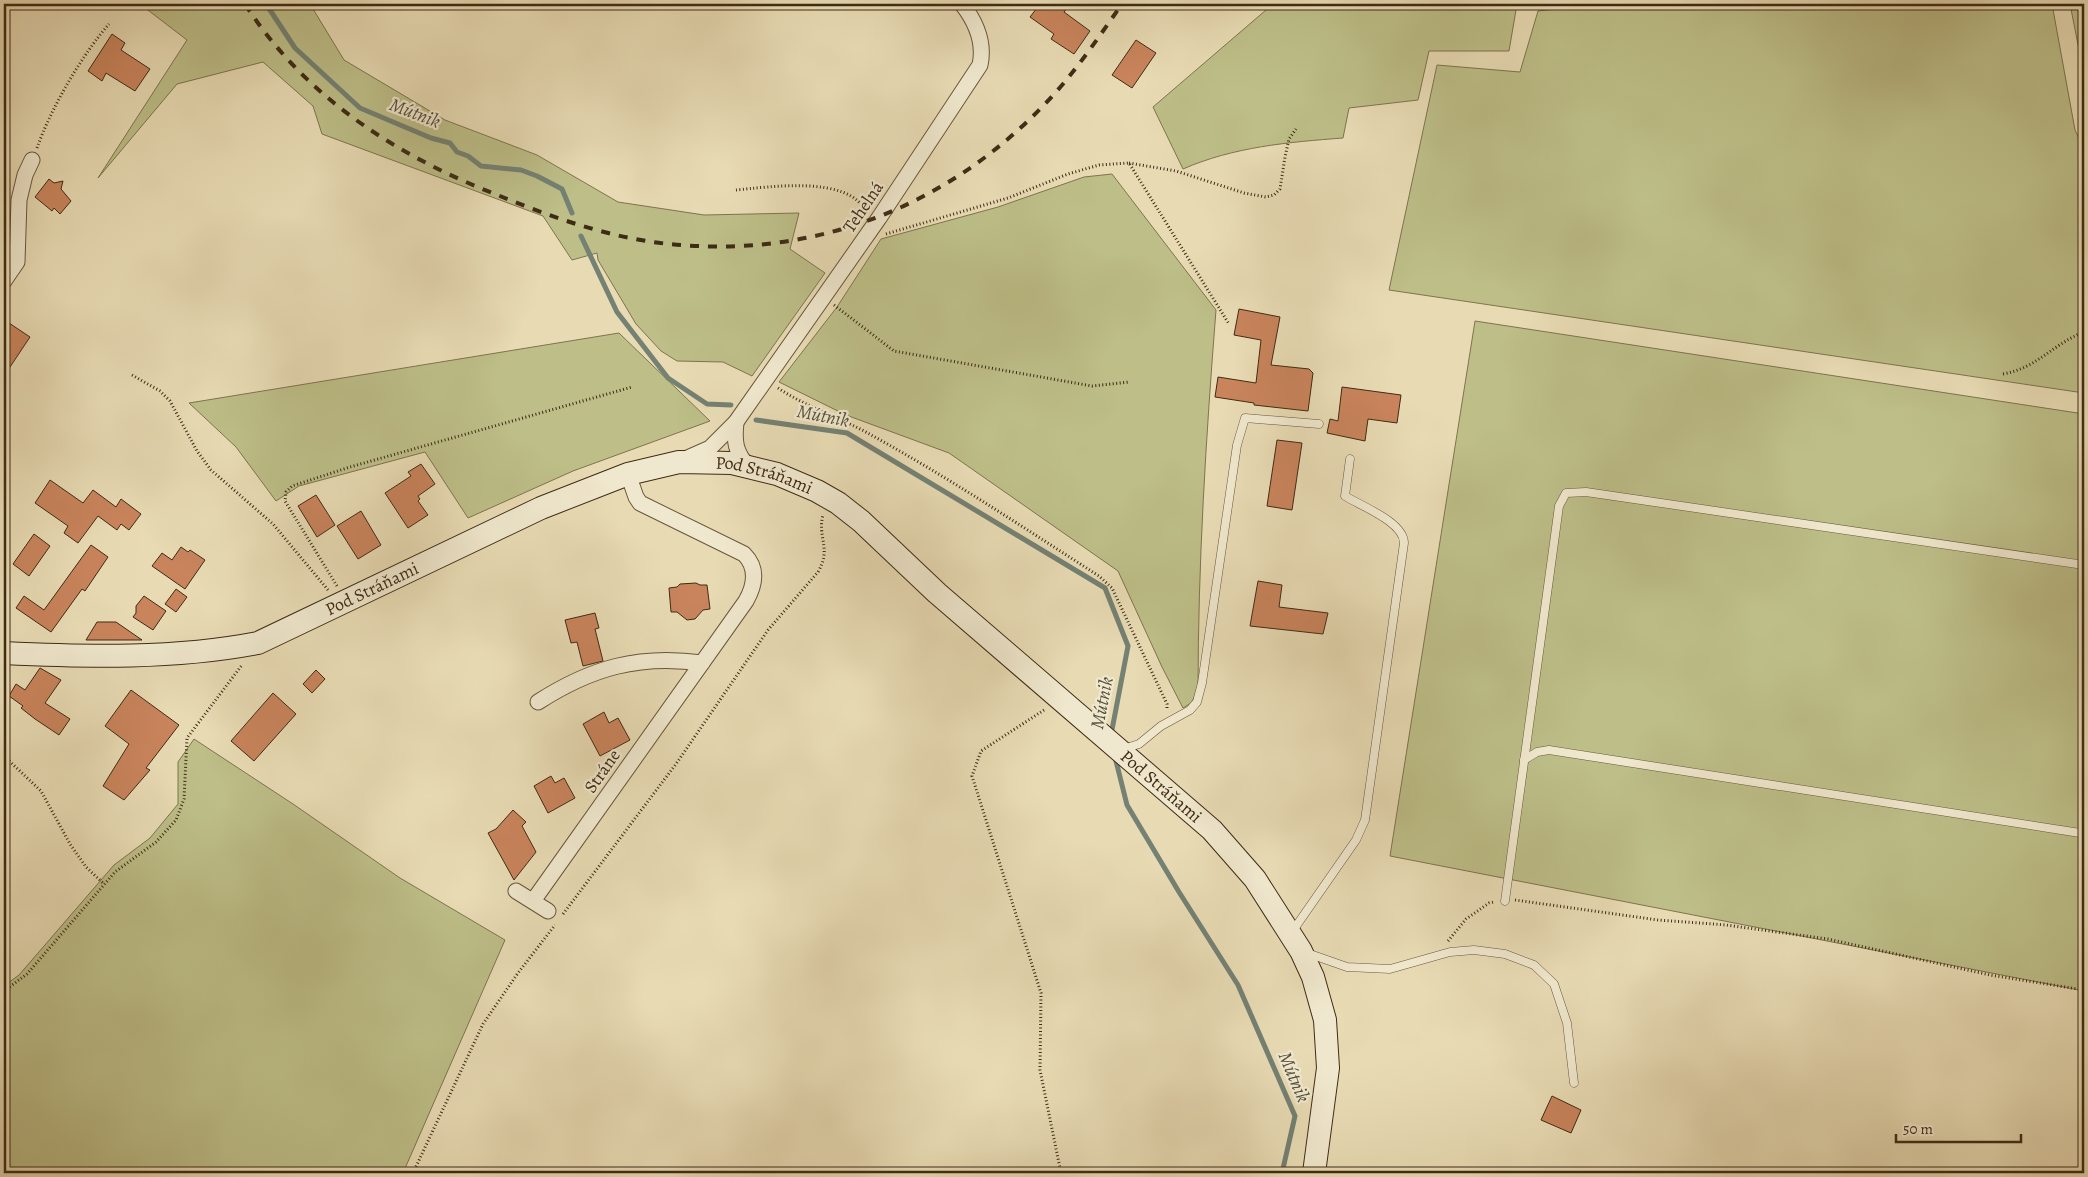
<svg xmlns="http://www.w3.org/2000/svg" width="2088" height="1177" font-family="Alegreya,serif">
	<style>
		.green { fill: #bdbe88; stroke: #7e744e }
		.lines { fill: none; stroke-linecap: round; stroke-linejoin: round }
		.stream { stroke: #748173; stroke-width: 5 }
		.building { fill: #c9845c; stroke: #3e2b14 }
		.lane-casing { stroke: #68573c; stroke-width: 9 }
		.street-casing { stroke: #68573c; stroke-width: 17 }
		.secondary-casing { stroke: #3e2b14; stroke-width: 24 }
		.path { stroke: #3e2b14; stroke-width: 3; stroke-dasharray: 1 2.5; stroke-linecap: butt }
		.lane { stroke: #f0e8ce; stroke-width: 8 }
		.street { stroke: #f0e8ce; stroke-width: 15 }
		.secondary { stroke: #f0e8ce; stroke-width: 22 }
		.rail { stroke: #3e2b14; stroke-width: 4; stroke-dasharray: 9 9; stroke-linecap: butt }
		.labels { text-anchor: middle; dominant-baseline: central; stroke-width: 4.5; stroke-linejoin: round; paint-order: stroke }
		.street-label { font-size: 18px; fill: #3e2b14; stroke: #f0e8ce }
		.water-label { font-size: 19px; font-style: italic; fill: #544f3c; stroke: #f0e8ce }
	</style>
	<rect width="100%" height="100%" fill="#e8dbb4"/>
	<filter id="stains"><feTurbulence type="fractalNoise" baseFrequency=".004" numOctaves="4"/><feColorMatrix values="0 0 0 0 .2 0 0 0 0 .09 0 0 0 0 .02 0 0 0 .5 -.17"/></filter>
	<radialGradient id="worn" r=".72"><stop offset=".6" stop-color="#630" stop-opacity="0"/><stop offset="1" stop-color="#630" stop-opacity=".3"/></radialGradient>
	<!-- green -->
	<g class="green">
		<path d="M140,4H310L344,60L445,120L537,155L618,202L704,215L799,213L790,249L825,273L752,376L723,362L677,361L661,351L636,324L598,260L597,253L572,260L543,216L322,134L313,106L263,62L177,84L98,178L187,40Z"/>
		<path d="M1273,4H1517L1509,51H1429L1418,100L1349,108L1343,138C1289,142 1233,147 1183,169L1153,107Z"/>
		<path d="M1600,4H2052L2075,130L2084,150V393L1389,290L1437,65L1520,72L1538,11Z"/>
		<path d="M2070,4H2084V75Z"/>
		<path d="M1112,174L1216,310C1206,437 1198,564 1198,691L1191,703L1183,708L1162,667L1118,571L949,453L846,415L779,382L837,307L881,239L998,207L1084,177Z"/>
		<path d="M1475,321L2084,414V991L1390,856Z"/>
		<path d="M619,333L710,421L573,471L468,518L425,452L299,486L276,501L236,447L189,403Z"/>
		<path d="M194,739L293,804L400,878L505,940L403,1173H4V986L19,975L114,865L150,838L178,804V762Z"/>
	</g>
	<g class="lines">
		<!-- stream -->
		<g class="stream">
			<path d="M266,4L295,48L360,108L431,138L450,143L457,152L468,156L481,166L521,170L537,176L562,189L572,213"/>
			<path d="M581,236L617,312L668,378L707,404L731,405"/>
			<path d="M756,420L847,433L1105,588L1128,646L1111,735"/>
			<path d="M1115,757L1127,805L1179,892L1238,985L1295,1116L1282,1173"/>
		</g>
	</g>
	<!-- building -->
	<g class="building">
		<path d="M1040,4H1070L1064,12L1090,31L1074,54L1051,39L1054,34L1030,17Z"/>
		<path d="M112,34L125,43L121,50L150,69L135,91L106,73L102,81L88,71Z"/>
		<path d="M1136,40L1156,53L1132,88L1112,75Z"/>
		<path d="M49,179L54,183L63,181L61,189L71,201L60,214L54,208L52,211L35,197Z"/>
		<path d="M1239,309L1280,317L1271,365L1309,369L1313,373L1308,411L1254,405V403L1215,397L1218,377L1256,383L1261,340L1234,335Z"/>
		<path d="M9,323L30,337L4,376V330Z"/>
		<path d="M1342,387L1401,395L1397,423L1368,419L1365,441L1327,433L1330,419L1338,421Z"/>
		<path d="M1277,440L1302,443L1292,510L1267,506Z"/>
		<path d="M421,464L435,484L418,496L420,499L418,501L428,515L408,528L385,493L411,476L408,472Z"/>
		<path d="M50,480L83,503L93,490L116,507L121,499L141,514L129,530L121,524L117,530L98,516L78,543L64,533L68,526L35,503Z"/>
		<path d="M316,495L335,525L317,537L298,506Z"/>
		<path d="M361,511L381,545L358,559L337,526Z"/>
		<path d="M34,534L50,546L29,576L13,564Z"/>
		<path d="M91,545L108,557L85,591L82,589L51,632L16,608L24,596L44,610Z"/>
		<path d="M181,547L188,552L190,550L205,560L185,589L152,566L162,553L172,560Z"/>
		<path d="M1258,581L1282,585L1279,607L1328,613L1323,634L1250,626Z"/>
		<path d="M696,583L700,585H707L710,609L703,610L695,619L687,620L677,612H671L669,588L677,587L680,584Z"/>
		<path d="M176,589L187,597L176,612L165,604Z"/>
		<path d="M144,596L166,611L153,630L133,617L136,613V606Z"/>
		<path d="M595,613L599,628L595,629L603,661L583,666L577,642L571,643L565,620Z"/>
		<path d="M97,622H116L142,640H86Z"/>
		<path d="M40,668L61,680L45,703L70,719L59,735L35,719L21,708L23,706L9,696L16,684L25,690Z"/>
		<path d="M316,670L325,679L312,693L303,684Z"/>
		<path d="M131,690L179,725L146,768L150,770L124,800L103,786L129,744L105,726Z"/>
		<path d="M273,693L296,714L254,761L231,741Z"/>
		<path d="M604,712L609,723L618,718L630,740L600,756L583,724Z"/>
		<path d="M551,776L555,783L564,778L575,798L548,813L534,786Z"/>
		<path d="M513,810L526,822L522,826L536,852L514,880L488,833L496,829Z"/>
		<path d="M1552,1096L1581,1110L1571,1133L1541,1120Z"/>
	</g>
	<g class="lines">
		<defs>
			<g id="lane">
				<path d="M1123,749L1139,744L1161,726L1190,710L1197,702L1202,683L1237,445L1245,418L1319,424"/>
				<path d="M1524,760L1537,752L1549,750L2080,833L2084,830"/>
				<path d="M1505,901L1559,506L1566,493L1586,492L2084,565"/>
				<path d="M1292,932L1356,840L1365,820L1404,543C1404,522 1361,506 1345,496L1350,459"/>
				<path d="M1307,953L1347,967L1390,969L1450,952L1474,950L1505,954L1534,965L1554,984L1567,1023L1574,1083"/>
			</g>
			<g id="street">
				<path d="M4,281L17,262L19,200L25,175L32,160"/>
				<path d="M736,422C734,441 735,452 748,466"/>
				<path d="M685,459L710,448L736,422L879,218L980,65C985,42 976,22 962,4"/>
				<path d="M538,702C591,668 639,654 702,663"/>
				<path d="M516,891L548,911"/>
				<path d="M533,901L746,601C755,585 758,568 744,554L640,503L636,497L628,474"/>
			</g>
			<g id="secondary">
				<path id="s1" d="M4,653C88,657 175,659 258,643L541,508L628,474L679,462L732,463L777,474L817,491L838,503L861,521L937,593L1212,830L1255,879L1301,951L1313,977L1325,1020L1328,1068L1314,1173"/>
			</g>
		</defs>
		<!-- lane casing -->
		<use href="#lane" class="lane-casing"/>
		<!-- street casing -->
		<use href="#street" class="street-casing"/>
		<!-- secondary casing -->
		<use href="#secondary" class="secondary-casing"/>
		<!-- path -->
		<g class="path">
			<path d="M37,148C51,108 82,55 109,24"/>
			<path d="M1129,163L1176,171L1244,193L1266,197L1274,195L1280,189L1285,157L1289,139L1296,129"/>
			<path d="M736,190C768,187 849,175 865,211"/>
			<path d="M886,234L1008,198L1068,174L1099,165L1129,163L1229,324"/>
			<path d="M834,305L894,351L1092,386L1130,382"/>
			<path d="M2003,374C2037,368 2053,344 2084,332"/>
			<path d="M132,375L160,391L170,401L197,451L211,470L273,524L328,590"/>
			<path d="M778,388C808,408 842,418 873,436C951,479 1024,528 1099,576L1112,588L1167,704V709"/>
			<path d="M337,586L285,501L286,492L292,486L350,467L632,387"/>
			<path d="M1044,710L981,751L972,776L1041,993L1040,1070L1061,1173"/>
			<path d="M4,756L41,791L70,844L86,867L104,884"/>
			<path d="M1515,900L1658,920L1726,925L1828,939L1990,975L2084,990"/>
			<path d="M563,914L676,764L768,630L818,572C832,548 817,538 823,515"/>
			<path d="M1448,941L1466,919L1489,903L1494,902"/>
			<path d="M4,991L27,974L115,872L156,842L176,820L184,799L187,738L242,665"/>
			<path d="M413,1173L483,1024L518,973L555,925"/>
		</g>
		<!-- lane -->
		<use href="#lane" class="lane"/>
		<!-- street -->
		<use href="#street" class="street"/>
		<!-- secondary -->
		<use href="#secondary" class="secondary"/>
		<!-- rail -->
		<path class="rail" d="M245,4C304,96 395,155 495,194C553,218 618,241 681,245C830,257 966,197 1063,84C1084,59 1103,31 1122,4"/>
	</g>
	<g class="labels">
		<!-- street labels -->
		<g class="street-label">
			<text transform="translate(863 207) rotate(-56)">Tehelná</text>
			<text stroke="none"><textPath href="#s1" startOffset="801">Pod Stráňami</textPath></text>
			<text stroke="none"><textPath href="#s1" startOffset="381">Pod Stráňami</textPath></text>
			<text transform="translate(602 771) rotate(-55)">Stráne</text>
			<text stroke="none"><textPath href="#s1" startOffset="1311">Pod Stráňami</textPath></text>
		</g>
		<!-- water labels -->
		<g class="water-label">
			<text transform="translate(415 113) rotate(21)">Mútnik</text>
			<text transform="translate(823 416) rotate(11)">Mútnik</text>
			<text transform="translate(1102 703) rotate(-79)">Mútnik</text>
			<text transform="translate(1294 1077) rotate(67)">Mútnik</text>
		</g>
	</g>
	<!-- margin -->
	<rect width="2088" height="1177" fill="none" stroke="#e8dbb4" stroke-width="20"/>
	<rect x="5" y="5" width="2078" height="1167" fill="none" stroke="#3e2b14" stroke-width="2.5"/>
	<rect x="10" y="10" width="2068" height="1157" fill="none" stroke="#3e2b14"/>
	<!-- scale -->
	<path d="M1896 1134v8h125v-8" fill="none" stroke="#3e2b14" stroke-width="2.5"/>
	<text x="1903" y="1134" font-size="15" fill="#3e2b14" stroke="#f0e8ce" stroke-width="4" paint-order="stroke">50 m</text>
	<rect width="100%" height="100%" filter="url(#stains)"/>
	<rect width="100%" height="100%" fill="url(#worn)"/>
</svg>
